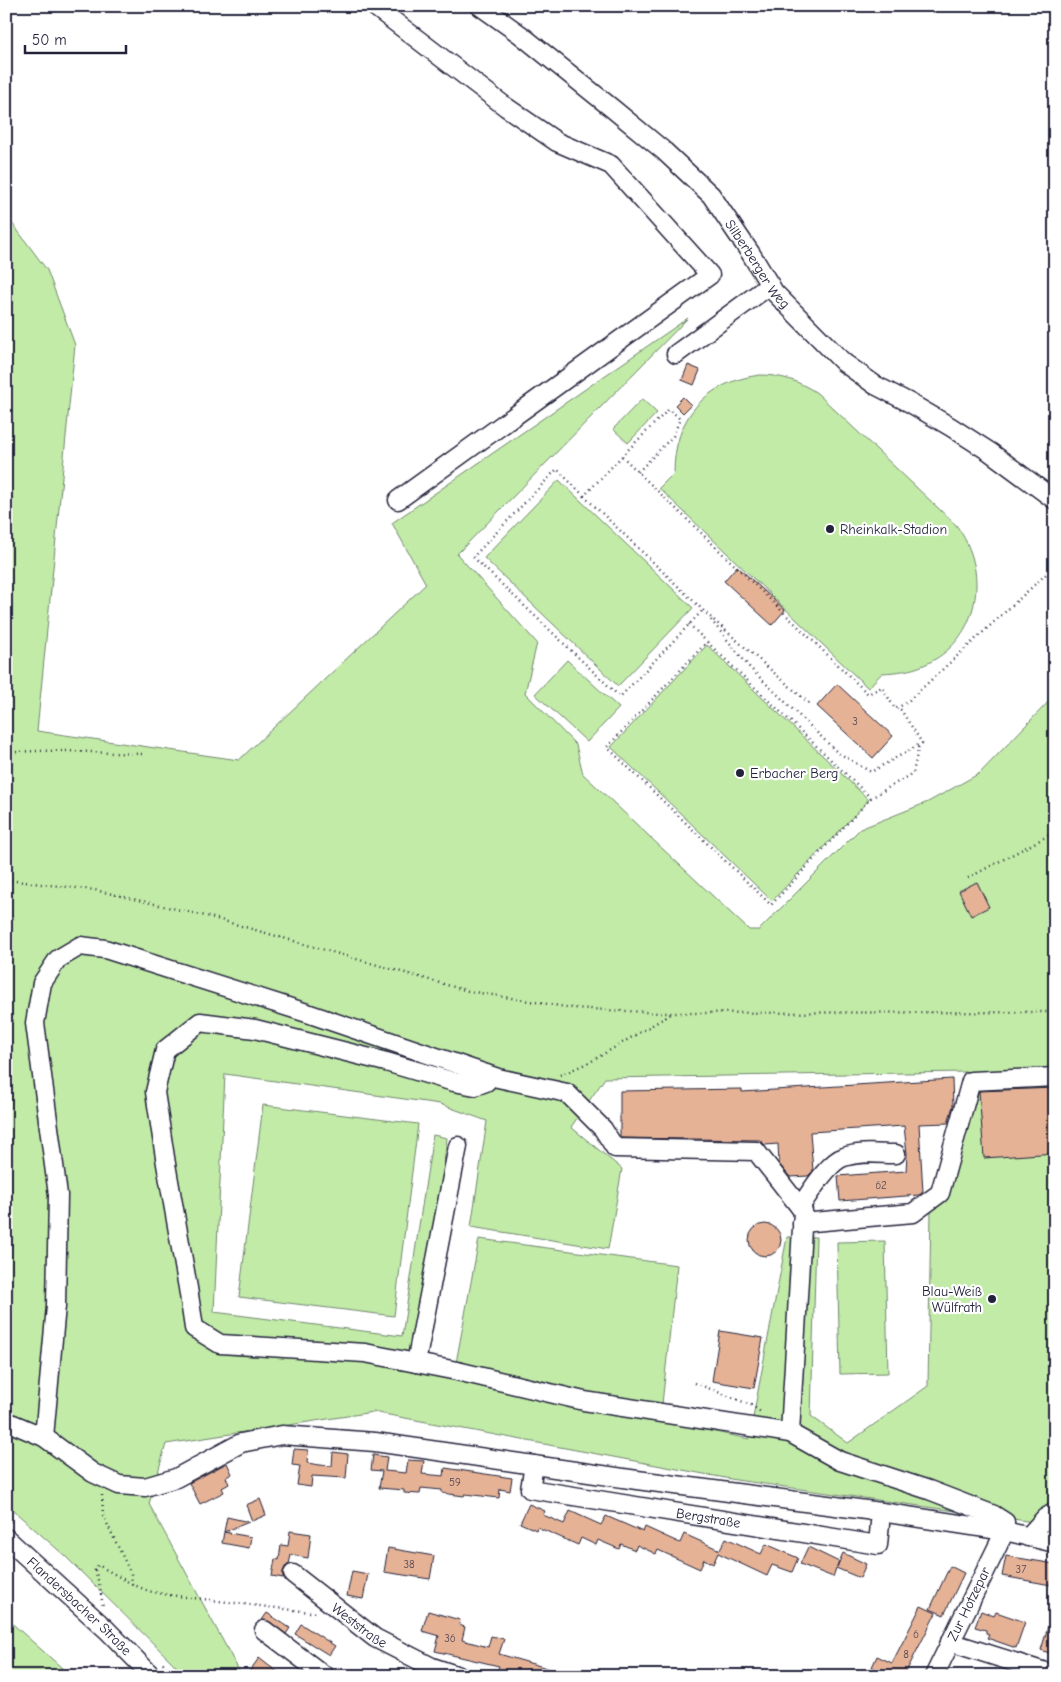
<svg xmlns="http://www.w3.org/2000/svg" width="1061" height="1682" font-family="'Comic Neue',sans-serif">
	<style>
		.green { fill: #c2eba7; stroke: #728671; fill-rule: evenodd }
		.building { fill: #e5b296; stroke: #22223b }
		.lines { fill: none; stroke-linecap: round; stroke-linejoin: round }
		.minor-casing { stroke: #22223b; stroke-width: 21 }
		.path { stroke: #22223b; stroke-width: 2.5; stroke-dasharray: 1 4; stroke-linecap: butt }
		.minor { stroke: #fff; stroke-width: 18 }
		.poi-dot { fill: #22223b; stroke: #fff; stroke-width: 2 }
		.labels { text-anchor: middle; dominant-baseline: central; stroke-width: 4.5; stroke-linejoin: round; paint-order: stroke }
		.number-label { font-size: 11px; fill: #534652 }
		.street-label { font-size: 14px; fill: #22223b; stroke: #fff }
		.poi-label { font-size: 14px; fill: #22223b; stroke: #fff; text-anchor: start }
	</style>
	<rect width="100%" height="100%" fill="#fff"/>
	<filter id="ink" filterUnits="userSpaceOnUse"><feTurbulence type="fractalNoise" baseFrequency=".02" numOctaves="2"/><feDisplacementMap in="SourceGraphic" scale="10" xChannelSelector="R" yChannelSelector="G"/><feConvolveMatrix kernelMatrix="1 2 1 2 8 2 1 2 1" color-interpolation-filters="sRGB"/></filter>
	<g filter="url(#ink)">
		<!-- green -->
		<g class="green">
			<path d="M6,215L47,270L75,345L37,731L239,760L426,584L392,523L688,318L457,554L537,643L525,693L576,745L583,774L749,930H759L860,829L928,802L980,773L1055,695V1525L736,1480L373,1412L166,1444L149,1504L242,1676H186L65,1556L6,1504ZM965,1072L931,1211L928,1386L848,1443L811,1416L816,1237H787L749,1439L419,1371L447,1138L433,1135L402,1336L214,1312L225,1074L440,1104L487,1121L471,1227L608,1249L622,1169L571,1127L605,1078Z"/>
			<path d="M760,375C781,375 799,381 817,393L956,525C991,571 980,641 924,665C910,671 897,672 882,673L868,688L659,488L674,473C674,418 705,382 760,375Z"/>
			<path d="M642,399L657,413L628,443L613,429Z"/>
			<path d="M559,480L693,608L618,686L484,558Z"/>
			<path d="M707,645L869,800L772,901L611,747Z"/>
			<path d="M567,660L619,708L587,742L535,694Z"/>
			<path d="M263,1105L418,1124L394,1316L239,1297Z"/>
			<path d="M479,1239L677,1265L662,1404L558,1389L456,1363Z"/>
			<path d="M885,1241L888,1373L840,1374L837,1242Z"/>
			<path d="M6,1618L62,1668V1676H6Z"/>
		</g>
		<!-- building -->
		<g class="building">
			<path d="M688,365L700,370L694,385L682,380Z"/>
			<path d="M683,397L691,405L683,413L675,405Z"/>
			<path d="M737,566L785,610L772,625L724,581Z"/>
			<path d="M837,684L893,736L873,758L817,706Z"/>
			<path d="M977,882L989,907L971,916L959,891Z"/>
			<path d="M952,1079L953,1106L948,1123L919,1124L923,1192L919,1195L840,1201L838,1176L906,1171L907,1154L904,1126L810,1132L813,1171L808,1176L790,1177L779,1164L778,1144L765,1145L760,1140L621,1138L620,1136V1091L742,1089V1092Z"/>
			<path d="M1055,1088V1153L984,1158L979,1091Z"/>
			<circle cx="765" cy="1240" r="16"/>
			<path d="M720,1331L763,1338L754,1388L712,1381Z"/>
			<path d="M294,1449L308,1450L307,1463L320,1465L332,1466L333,1452L348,1454L346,1478L312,1476L311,1487L297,1485L300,1466L292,1465Z"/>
			<path d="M373,1455L387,1457L385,1471L406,1473L408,1460L424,1461L422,1474L444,1476L445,1468L512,1478L510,1491L500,1489L499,1498L465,1494L464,1496L442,1493V1490L421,1488L420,1494L404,1493V1490L379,1488L382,1471L371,1470Z"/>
			<path d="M227,1463L232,1474L226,1477L229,1484L222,1488L224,1492L200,1504L189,1483Z"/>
			<path d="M260,1499L266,1515L252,1521L246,1505Z"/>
			<path d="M529,1504L545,1511L543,1515L564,1524L570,1511L601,1525L606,1516L643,1532L645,1527L680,1543L684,1534L720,1550L726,1538L761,1554L766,1544L798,1558L792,1572L772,1565L767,1576L718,1553L713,1564L704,1559L700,1569L658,1550L656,1554L637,1545L635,1550L621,1544L619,1549L598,1540L596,1545L581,1538L578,1545L537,1527L536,1530L520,1523Z"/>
			<path d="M227,1517L249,1522L224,1532Z"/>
			<path d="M290,1531L311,1534L308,1558L291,1555L289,1564L285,1567L283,1572V1578L272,1576L275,1559L279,1560L281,1545L288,1546Z"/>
			<path d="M224,1532L251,1537L249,1548L222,1543Z"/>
			<path d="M808,1547L839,1562L837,1567L843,1553L866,1564L860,1578L836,1568L833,1577L800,1564Z"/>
			<path d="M388,1548L434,1556L430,1579L384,1572Z"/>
			<path d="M1006,1556L1055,1564L1051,1585L1002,1576Z"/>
			<path d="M950,1566L964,1573L944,1615L930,1609Z"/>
			<path d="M352,1571L368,1574L363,1599L347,1596Z"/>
			<path d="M921,1606L936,1613L904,1676H875L878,1670L872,1667L877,1656L892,1663Z"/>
			<path d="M428,1611L460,1620L459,1625L465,1627L462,1640L488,1647L491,1636L504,1639L499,1654L564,1673V1676H519L498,1669L499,1666L435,1651L439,1636L422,1631Z"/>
			<path d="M981,1611L994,1616L996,1612L1025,1622L1016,1648L987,1638L989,1634L986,1633V1630L975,1627Z"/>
			<path d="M267,1613L290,1628L286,1634L270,1622L262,1620Z"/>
			<path d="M1052,1613H1055V1655L1041,1650Z"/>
			<path d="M301,1624L335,1646L329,1655L295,1634Z"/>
			<path d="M259,1658L268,1665L283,1676H246Z"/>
		</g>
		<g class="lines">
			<defs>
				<g id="minor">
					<path d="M374,6L506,107L557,142L611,165L710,275L398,500"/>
					<path id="s1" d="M480,6L521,35L613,109L664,151L711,195L751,254L774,292L843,362L875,385L910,403L951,427L990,452L1055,500"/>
					<path d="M676,354L770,285"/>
					<path d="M486,1074V1082L475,1086L454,1082L386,1062L255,1029L200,1022L165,1050L155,1092L166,1164L188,1288L194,1328L220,1344L365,1353L457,1371L584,1401L790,1433L840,1461L929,1490L994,1515L1005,1522V1531L934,1676"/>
					<path d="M800,1207C810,1193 828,1162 844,1157C860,1151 880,1154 896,1154"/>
					<path d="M802,1223L913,1213L940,1193L971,1081L1055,1077"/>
					<path d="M416,1363L458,1146"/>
					<path d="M6,1421L44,1437L93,1473L119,1485L145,1487L176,1478L241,1443L282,1435L375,1442L637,1480L881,1512L1005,1531L1055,1543"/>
					<path d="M44,1437L56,1306L58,1195L35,1023L42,983L58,959L80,946L105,949L307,1013L498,1078L567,1093L603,1129L615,1148L756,1151L803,1211L790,1433"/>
					<path id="s2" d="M534,1465L530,1489L878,1545L881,1512"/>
					<path d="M1028,1537L1045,1518L1055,1512"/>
					<path id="s3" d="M6,1538L107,1630L152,1676"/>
					<path id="s4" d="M293,1574L375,1638L432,1667L459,1676"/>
					<path d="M264,1630L325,1676"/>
					<path d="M950,1642L1055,1675"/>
				</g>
			</defs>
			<!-- minor casing -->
			<use href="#minor" class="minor-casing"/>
			<!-- path -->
			<g class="path">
				<path d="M622,456L584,496L709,616L811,705"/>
				<path d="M638,472L673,436L680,419L669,409L622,456L638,472L868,694L882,687L895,709L906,703L1055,566"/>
				<path d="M584,496L557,469L473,557L620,697L703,610"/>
				<path d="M711,620L750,668L837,752L871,772L922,743L901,710L897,708"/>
				<path d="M689,624L707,642"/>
				<path d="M6,753C51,748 96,753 142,754"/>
				<path d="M871,798L707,642L607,747L771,905L871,798L913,773L919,744"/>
				<path d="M968,878L1055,832"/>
				<path d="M6,880L95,890L210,917L468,991L572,1008L662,1013L1055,1012"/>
				<path d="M560,1075L590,1062L671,1014"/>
				<path d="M695,1383L751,1405L762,1413"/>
				<path d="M102,1495L103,1515L131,1574L132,1584L98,1565L95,1570L100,1587L103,1607"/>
				<path d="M6,1518L12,1523"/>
				<path d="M132,1584L148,1591L169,1595L318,1613"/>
				<path d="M163,1663L176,1676"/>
			</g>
			<!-- minor -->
			<use href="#minor" class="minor"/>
		</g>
	</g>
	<!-- markers -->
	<g class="poi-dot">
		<circle cx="830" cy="529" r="5"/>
		<circle cx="740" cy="773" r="5"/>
		<circle cx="992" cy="1299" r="5"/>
	</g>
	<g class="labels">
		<!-- number labels -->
		<g class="number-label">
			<text x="855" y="721">3</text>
			<text x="881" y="1185">62</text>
			<text x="455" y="1482">59</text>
			<text x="409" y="1564">38</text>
			<text x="1021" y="1569">37</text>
			<text x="916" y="1634">6</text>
			<text x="450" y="1638">36</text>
			<text x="906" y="1654">8</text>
		</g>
		<!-- street labels -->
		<g class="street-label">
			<text stroke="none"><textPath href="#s1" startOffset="382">Silberberger Weg</textPath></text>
			<text stroke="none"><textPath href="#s2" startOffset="205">Bergstraße</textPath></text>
			<text transform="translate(969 1604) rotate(-64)">Zur Hotzepar</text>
			<text stroke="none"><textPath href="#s3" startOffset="100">Flandersbacher Straße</textPath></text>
			<text stroke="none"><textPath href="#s4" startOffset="84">Weststraße</textPath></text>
		</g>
		<!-- poi labels -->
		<g class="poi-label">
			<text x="840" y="529">Rheinkalk-Stadion</text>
			<text x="750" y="773">Erbacher Berg</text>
			<text x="982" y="1291" text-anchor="end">Blau-Weiß<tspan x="982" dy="16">Wülfrath</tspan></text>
		</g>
	</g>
	<!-- margin -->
	<rect width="1061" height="1682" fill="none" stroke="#fff" stroke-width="25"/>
	<rect x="12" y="12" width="1036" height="1657" fill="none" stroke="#22223b" stroke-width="2" filter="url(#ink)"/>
	<!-- scale -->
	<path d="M25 45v8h101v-8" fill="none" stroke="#22223b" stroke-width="2.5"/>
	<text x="32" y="45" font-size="15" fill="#22223b" stroke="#ffffff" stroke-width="4" paint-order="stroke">50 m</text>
</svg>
